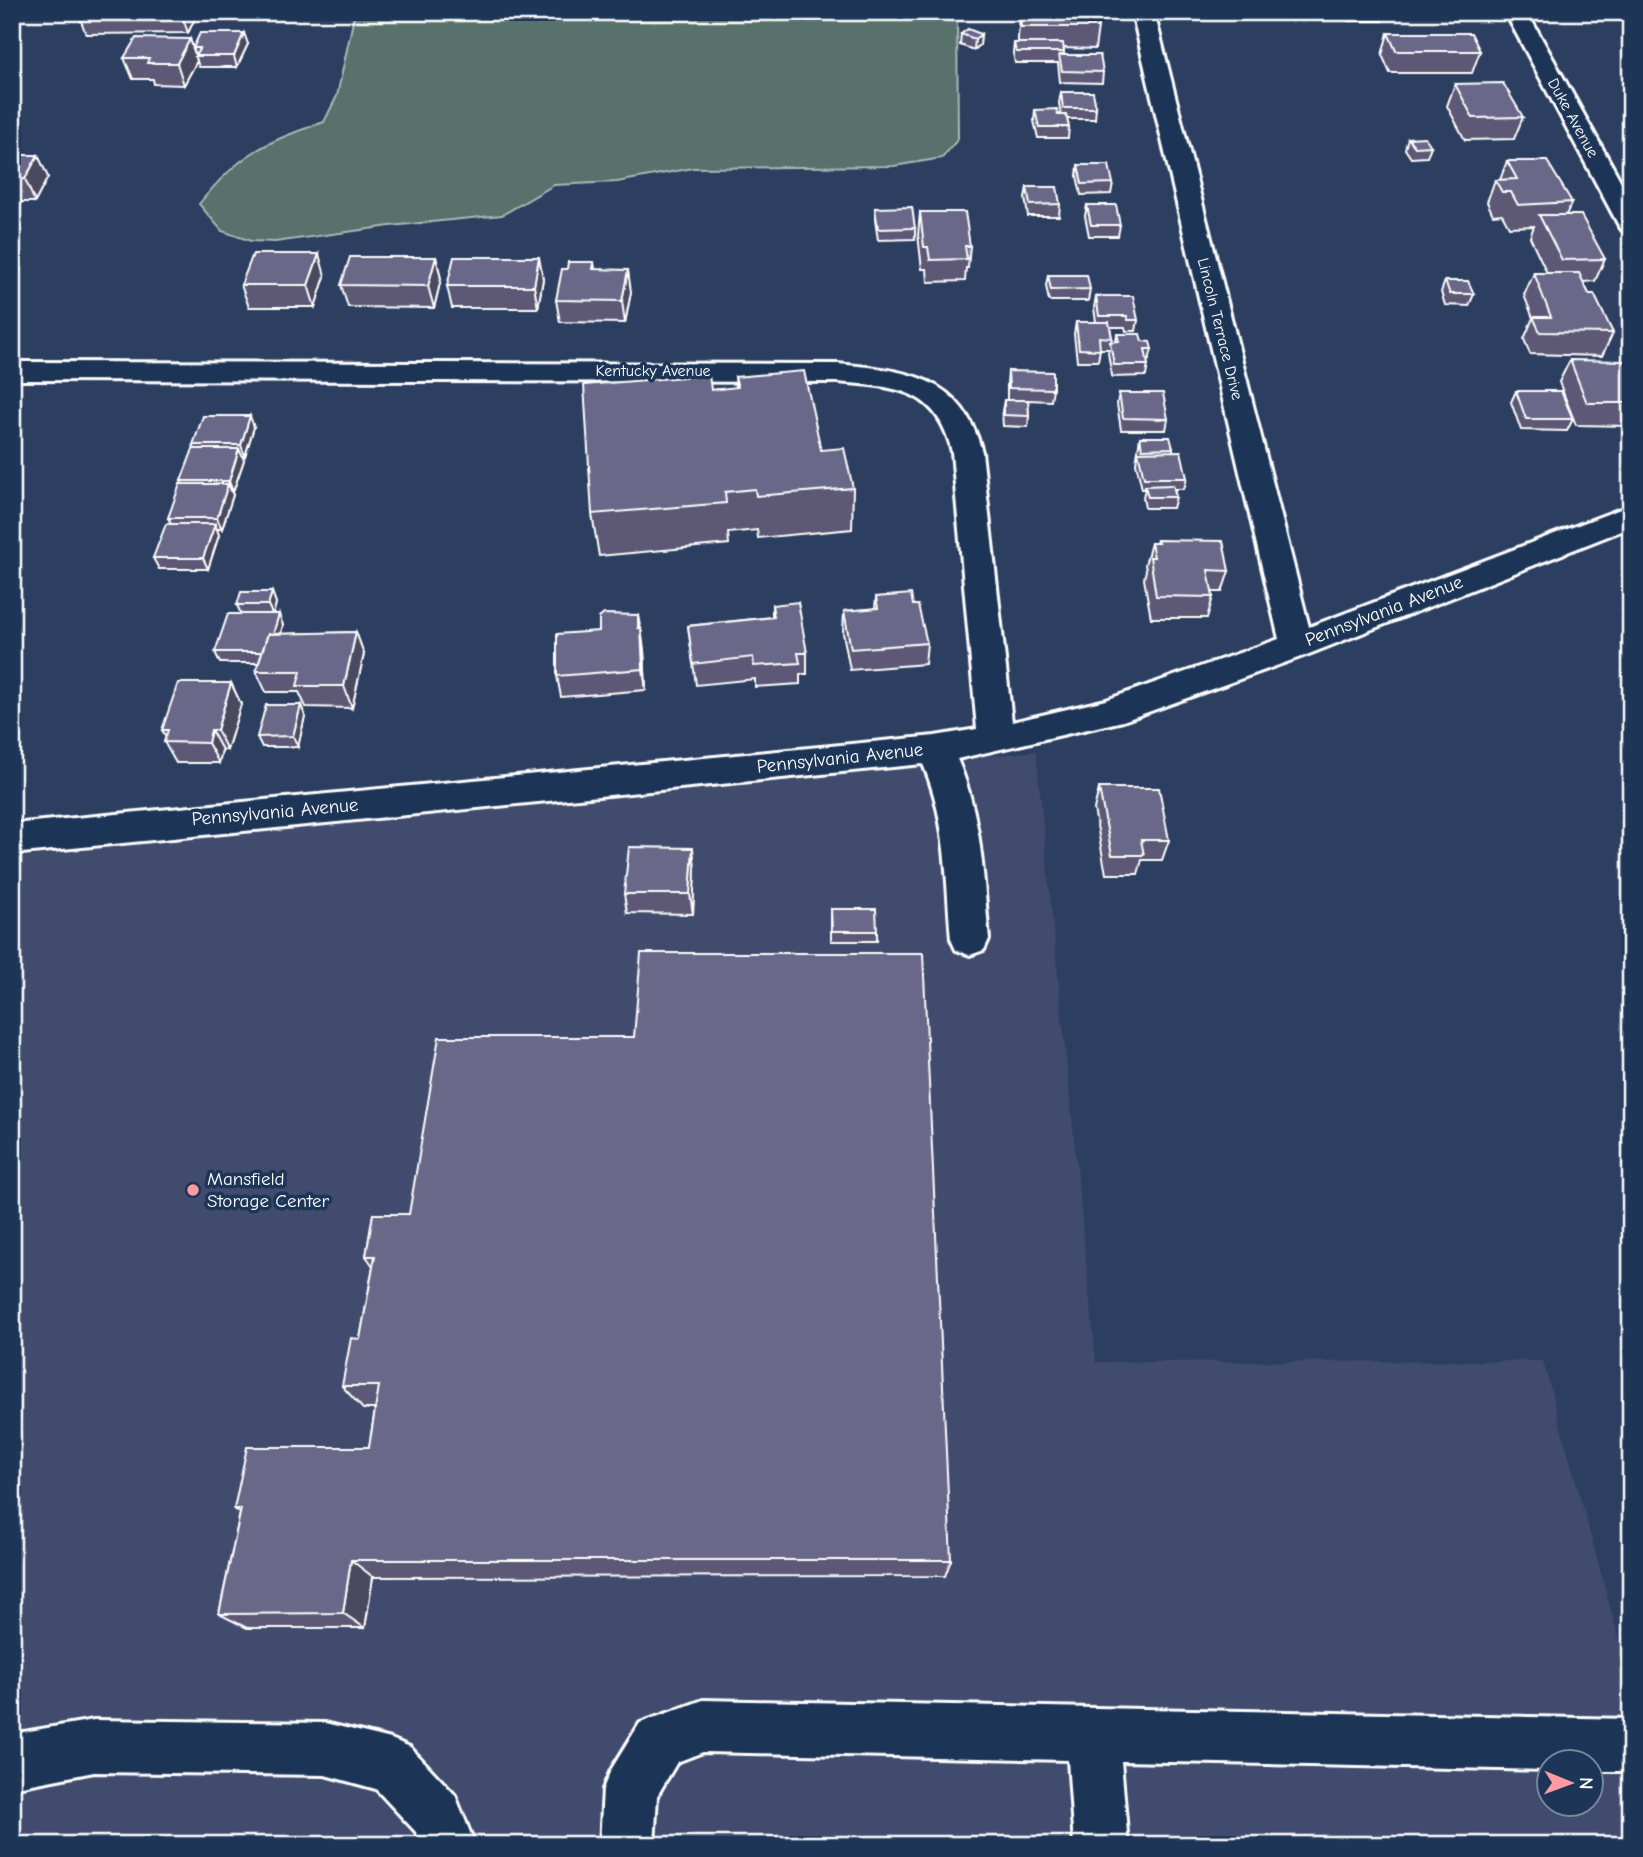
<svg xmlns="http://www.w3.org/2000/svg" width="1643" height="1857" font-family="'Comic Neue',sans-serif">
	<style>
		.built { fill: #3f4b6d; fill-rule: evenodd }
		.green { fill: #59716d; stroke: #acb8b6; stroke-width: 2 }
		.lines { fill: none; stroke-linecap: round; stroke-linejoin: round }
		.minor-casing { stroke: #fff; stroke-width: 6 }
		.minor { fill: #1d3557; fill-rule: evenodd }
		.wall { fill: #5b5975; stroke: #fff; stroke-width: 2 }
		.shaded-wall { fill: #4a485f; stroke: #fff; stroke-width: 2 }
		.building { fill: #6a6788; stroke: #fff; stroke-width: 2 }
		.poi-dot { fill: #ff9aa2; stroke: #1d3557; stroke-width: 2.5 }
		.labels { text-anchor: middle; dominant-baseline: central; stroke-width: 7; stroke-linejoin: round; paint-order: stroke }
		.far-street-label { font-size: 16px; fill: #fff; stroke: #1d3557 }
		.street-label { font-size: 19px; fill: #fff; stroke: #1d3557 }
		.poi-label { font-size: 19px; fill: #fff; stroke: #1d3557; text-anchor: start }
	</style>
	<rect width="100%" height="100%" fill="#2c3f61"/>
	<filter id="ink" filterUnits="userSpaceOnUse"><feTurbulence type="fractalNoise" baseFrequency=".0143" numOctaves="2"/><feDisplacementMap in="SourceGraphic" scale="14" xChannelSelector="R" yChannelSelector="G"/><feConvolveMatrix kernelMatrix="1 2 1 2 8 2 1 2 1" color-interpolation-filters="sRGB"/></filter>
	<g filter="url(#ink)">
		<!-- built -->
		<path class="built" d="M1036,751L1096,1362L1543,1361L1631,1683V1845H12V858ZM1548,1762H1590V1804H1548Z"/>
		<!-- green -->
		<path class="green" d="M355,12H957L958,139L942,158L894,166L693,168L617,182L554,185L502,215L390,226L275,242L251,241L222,231L199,204C239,154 265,142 324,122L337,96Z"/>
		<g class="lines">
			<defs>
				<g id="minor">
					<path d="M1132,12H1154L1309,627L1631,505V527L1309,654L1123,721L957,759C982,816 983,877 989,939L984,950L970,955L956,950L951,939C946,880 947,819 923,764L12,854V824L935,736L977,729L952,452C937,387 895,387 837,382L12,380V362L837,364C906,370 963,376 982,452L1012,722L1106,700L1279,639Z"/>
					<path d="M1505,12H1527L1631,200V232L1622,230L1618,224Z"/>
					<path d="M703,1700L1631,1719V1771H1590V1762H1548V1770L1121,1761L1128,1845H1074L1068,1760L703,1752L677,1762L657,1796L654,1845H600L603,1789L611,1770L640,1723Z"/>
					<path d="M94,1720L325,1723L391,1739L410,1747L455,1795L475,1845H421L416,1832L376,1789L325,1775L94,1772L12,1788V1734Z"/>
				</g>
			</defs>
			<!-- minor casing -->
			<use href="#minor" class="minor-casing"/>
			<!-- minor -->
			<use href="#minor" class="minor"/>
		</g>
		<!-- wall -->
		<g class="wall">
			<path d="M194,12L195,18L188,33L86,34L78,13Z"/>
			<path d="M1054,12L1098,27L1095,49L1064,48V55L1103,72L1102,83L1060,82L1058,63H1015L1013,53L1014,43H1018V38L1020,17L1024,16V13L1042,16H1053Z"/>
			<path d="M1345,12H1385L1382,21H1348Z"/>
			<path d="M1616,12H1631V32H1630Z"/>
			<path d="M1388,33L1480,51L1472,73H1390L1382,55Z"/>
			<path d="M961,34H981L980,45L974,50L960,45Z"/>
			<path d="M190,39L196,56L193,48L248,44L237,67H199L197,61L184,85L154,84L153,79H133L124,58Z"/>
			<path d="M1455,84L1523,117L1514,139L1465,140L1447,106Z"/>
			<path d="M1061,92L1096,108L1095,119H1067L1069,127L1068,138H1038L1034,121L1035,110L1061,115L1059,103Z"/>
			<path d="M1408,138L1431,146L1427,157L1411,158L1405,149Z"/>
			<path d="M12,155L48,177L35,202H12Z"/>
			<path d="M1507,161L1572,202L1566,215L1605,259L1595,281L1583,282L1589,294L1613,333L1602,356L1530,354L1524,339L1533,318L1524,295L1534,273H1547L1530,237L1534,226L1509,227L1502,214L1493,215L1487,202L1495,180H1500Z"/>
			<path d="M1078,165L1113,183L1111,194L1081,195L1077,176Z"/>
			<path d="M1027,187L1060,204L1059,216H1028L1025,198Z"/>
			<path d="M1087,205L1120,225L1118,236H1089L1085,216Z"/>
			<path d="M875,208L915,228V239L878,240L875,220Z"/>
			<path d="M920,212L970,246L968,268H966L965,281L928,282L927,269H922L918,235Z"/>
			<path d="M436,257L441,279L434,308L348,307L341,285Z"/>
			<path d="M594,262L595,269L631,292L625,323L560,322L556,300L567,269Z"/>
			<path d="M1048,275L1090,289L1088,301H1049L1046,286Z"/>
			<path d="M325,276L315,307H249L241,285Z"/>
			<path d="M543,279L538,308H452L447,286Z"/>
			<path d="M1445,281L1474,294L1469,306L1445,305L1441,292Z"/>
			<path d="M1096,296L1138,320L1136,331H1126L1125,327H1110L1112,338L1111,342H1116L1117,334L1142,341L1152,349L1149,360H1147L1148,365L1146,376L1112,377L1108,353L1109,349H1100L1098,361H1077L1074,334L1076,322H1096L1094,308Z"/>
			<path d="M1570,360L1631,372V426L1576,425L1559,382Z"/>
			<path d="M1008,371L1053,389L1051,401L1028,400L1029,416L1028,427L1003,426L1002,411L1004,400H1007V383Z"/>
			<path d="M735,377L821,450L853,488L852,529L758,538L757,530L728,533L729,544L599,556L592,514L711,390L736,388Z"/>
			<path d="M1516,391L1573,419L1567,431L1521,430L1511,402Z"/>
			<path d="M1119,393L1168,419L1166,430H1121L1117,404Z"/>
			<path d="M254,427L245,456H242L244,460L233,492H232L233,495L222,529H217L219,535L208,569H159L153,558L171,524L168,518L182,484L181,481L194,449L193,445Z"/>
			<path d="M1140,437L1173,448V451L1187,478L1184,489H1174L1176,497L1173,508H1145L1143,497L1145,489H1142L1136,463Z"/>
			<path d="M1157,540L1229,571L1222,592H1212L1213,597L1207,618H1151L1144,579L1146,570L1145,565L1151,543H1156Z"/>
			<path d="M272,592L276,603L273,614L283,625L281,634L356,632L364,654L352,708L306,707L299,692H266L256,671L259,663H220L215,652L241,614L237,605Z"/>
			<path d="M876,597L913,605L927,643L925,664L850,670L843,633L844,611L875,609Z"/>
			<path d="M772,605L807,653V674H800V684L755,687V679L696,685L688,626L772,617Z"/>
			<path d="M638,615L644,650L646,690L561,697L557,676L599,631Z"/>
			<path d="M231,683L241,704L227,750H222L219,763H176L164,742L166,737L162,730Z"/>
			<path d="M301,705L305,716L298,747H262L257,737Z"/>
			<path d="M1099,789L1169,840L1162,860H1142L1138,874H1106L1094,809Z"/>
			<path d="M695,868L693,914L627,913L624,894Z"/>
			<path d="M831,909L877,931V941H831Z"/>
			<path d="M373,1214L951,1560L945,1576L373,1577L365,1628H247L219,1614L240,1513L234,1509L369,1447L375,1409H363L342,1386L360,1339L373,1266L366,1256Z"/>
		</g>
		<!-- shaded-wall -->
		<g class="shaded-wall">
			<path d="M181,12H194L195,18L188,33Z"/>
			<path d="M244,33L248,44L237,67L234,56Z"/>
			<path d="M981,34L980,45L974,50L975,39Z"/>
			<path d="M190,39L197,61L184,85L177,63Z"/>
			<path d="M38,155L48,177L35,202L25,179Z"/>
			<path d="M319,254L325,276L315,307L308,285Z"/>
			<path d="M436,257L441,279L434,308L428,286Z"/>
			<path d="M539,257L543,279L538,308L534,286Z"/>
			<path d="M628,270L631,292L625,323L622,301Z"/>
			<path d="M250,416L254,427L245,456L241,445Z"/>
			<path d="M239,449L244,460L233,492L229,481Z"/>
			<path d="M228,484L233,495L222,529L217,518Z"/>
			<path d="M215,524L219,535L208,569L203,558Z"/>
			<path d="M272,592L276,603L273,616L268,605Z"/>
			<path d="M279,614L283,625L272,663L267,652Z"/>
			<path d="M641,628L644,650L646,690L643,669Z"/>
			<path d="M356,632L364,654L352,708L344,686Z"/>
			<path d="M231,683L241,704L227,750L217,730Z"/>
			<path d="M301,705L305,716L298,747L293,736Z"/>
			<path d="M12,709L22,723L12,746Z"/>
			<path d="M211,730L222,750L219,763L208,743Z"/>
			<path d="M693,848L695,868L693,914L690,894Z"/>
			<path d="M351,1560L373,1577L365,1628L343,1613Z"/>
			<path d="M293,1838L320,1842L321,1845H297Z"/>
		</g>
		<!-- building -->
		<g class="building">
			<path d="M1054,12H1095L1098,27H1021L1020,17L1054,15Z"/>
			<path d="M1024,13H1041L1042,16H1025Z"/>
			<path d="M968,29L981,34L975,39L961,34Z"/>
			<path d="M200,33H244L234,56H195L200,48H193Z"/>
			<path d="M1388,33H1471L1480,51H1396Z"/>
			<path d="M136,38L190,39L177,63H147L149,58H124Z"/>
			<path d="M1014,43H1063L1064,52H1016Z"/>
			<path d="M1059,55H1100L1103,72L1062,71Z"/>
			<path d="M1503,83L1523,117L1473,118L1455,84Z"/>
			<path d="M1061,92H1093L1096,108H1063Z"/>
			<path d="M1057,109L1058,115H1066L1069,127H1039L1035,110Z"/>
			<path d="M1425,137L1431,146L1415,147L1408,138Z"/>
			<path d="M12,155H38L25,179L12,180Z"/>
			<path d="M1507,161H1547L1572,202L1518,205L1511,192H1502L1495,180L1517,179Z"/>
			<path d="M1078,165H1109L1113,183L1082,184Z"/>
			<path d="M1027,187H1057L1060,204L1030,205Z"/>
			<path d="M1087,205H1116L1120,225H1091Z"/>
			<path d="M912,207L915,228L878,229L875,208Z"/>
			<path d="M920,212H965L970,246H965L967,259L930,260L928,247H924Z"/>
			<path d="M1539,215H1581L1605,259L1562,260Z"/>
			<path d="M253,254H319L308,285H241Z"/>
			<path d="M350,257H436L428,286L341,285Z"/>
			<path d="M454,257H539L534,286H447Z"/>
			<path d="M568,262H594L593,269L628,270L622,301L556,300L562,269H567Z"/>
			<path d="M1534,273H1579L1589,294H1594L1613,333L1540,332L1533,317H1551Z"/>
			<path d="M1048,275H1087L1090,289L1051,290Z"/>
			<path d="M1445,281H1468L1474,294H1450Z"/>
			<path d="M1096,296H1133L1138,320H1128L1127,316H1099Z"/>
			<path d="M1076,322H1109L1112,338L1099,337L1100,350L1079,349Z"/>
			<path d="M1117,334H1140L1142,341L1150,342L1152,349H1145L1148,365H1114L1110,342L1119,341Z"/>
			<path d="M1570,360L1626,361L1631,372V403H1587Z"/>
			<path d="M804,371L821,450L844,448L853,488L756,496L755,489L725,492L726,503L592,514L584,385L709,375L711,390L738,387L735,377Z"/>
			<path d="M1008,371L1053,372V389L1009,388Z"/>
			<path d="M1516,391H1561L1573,419H1526Z"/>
			<path d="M1119,393H1163L1168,419L1123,418Z"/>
			<path d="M1004,400H1028L1029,416L1004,415Z"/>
			<path d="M203,416H250L241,445H193Z"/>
			<path d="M1140,437H1170L1173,448L1142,449Z"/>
			<path d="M193,449H239L229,481H181Z"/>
			<path d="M1181,451L1187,478H1144L1138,452Z"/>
			<path d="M180,484H228L217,518H168Z"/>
			<path d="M1173,485L1176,497H1148L1145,486Z"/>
			<path d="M166,524H215L203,558H153Z"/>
			<path d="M1157,540L1223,541L1229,571L1208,570L1213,597L1156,596L1150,557H1154L1151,543H1158Z"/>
			<path d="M241,592H272L268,605H237Z"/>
			<path d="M911,594L913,605H918L927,643L851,649L844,611L878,608L876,597Z"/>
			<path d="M798,602L807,653H798L800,663L754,666L753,657L693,664L688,626L774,617L772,605Z"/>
			<path d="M228,614H279L273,634H268L262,652H215Z"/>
			<path d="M604,614L638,615V628H641L643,669L557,676V634L599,631V618Z"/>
			<path d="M356,632L344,686H297L301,671H256L268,634Z"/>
			<path d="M178,683H231L217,730H211L208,743L164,742L168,730H162Z"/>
			<path d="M266,705H301L293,736L257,737Z"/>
			<path d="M1099,788H1159L1169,840H1141L1144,855H1112Z"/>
			<path d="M629,847L693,848L690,894H624Z"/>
			<path d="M831,909H876L877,931H832Z"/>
			<path d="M641,953H923L951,1560H351L343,1613L219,1614L241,1509H234L247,1447H369L379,1386H342L351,1338L360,1339L375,1256H366L373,1214H409L439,1037H634Z"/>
			<path d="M293,1838L297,1845H284Z"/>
		</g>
	</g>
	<!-- markers -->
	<circle class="poi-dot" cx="193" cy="1190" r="7"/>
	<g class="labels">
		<!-- far-street labels -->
		<g class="far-street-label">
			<text transform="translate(1573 118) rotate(61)">Duke Avenue</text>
			<text transform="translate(1220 329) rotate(76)">Lincoln Terrace Drive</text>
			<text x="653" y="371">Kentucky Avenue</text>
		</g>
		<!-- street labels -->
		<g class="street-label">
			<text transform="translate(1384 611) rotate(-21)">Pennsylvania Avenue</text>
			<text transform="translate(840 758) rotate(-6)">Pennsylvania Avenue</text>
			<text transform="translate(275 812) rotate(-5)">Pennsylvania Avenue</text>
		</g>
		<!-- poi labels -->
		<g class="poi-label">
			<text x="207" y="1179">Mansfield<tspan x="207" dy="22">Storage Center</tspan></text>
		</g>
	</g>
	<!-- margin -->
	<rect width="1643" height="1857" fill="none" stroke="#1d3557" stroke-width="42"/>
	<rect x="21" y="21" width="1601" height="1815" fill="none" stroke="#fff" stroke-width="2.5" filter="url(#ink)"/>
	<!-- north arrow -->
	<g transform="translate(1570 1783) rotate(91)"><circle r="33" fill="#1d3557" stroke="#77869a" stroke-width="2"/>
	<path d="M0-5L12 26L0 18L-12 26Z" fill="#ff9aa2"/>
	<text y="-10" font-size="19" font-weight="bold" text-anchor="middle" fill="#ffffff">N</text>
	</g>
</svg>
